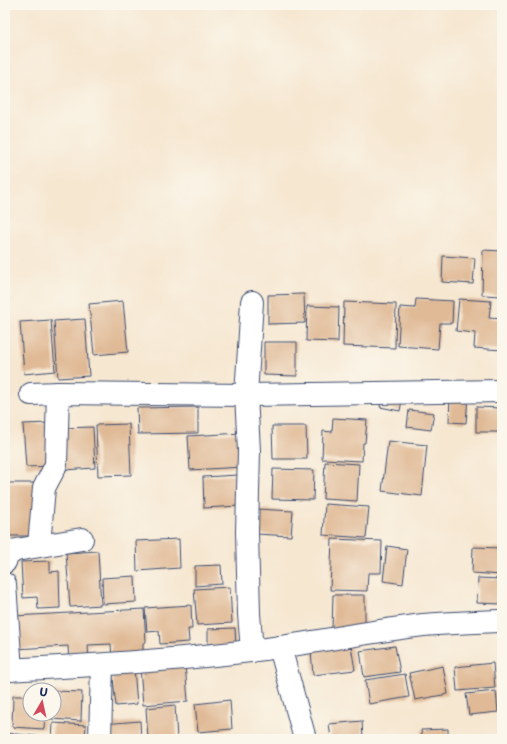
<svg xmlns="http://www.w3.org/2000/svg" width="507" height="744" font-family="'Playpen Sans',sans-serif">
	<style>
		.building { fill: #e0ba96 }
		.lines { fill: none; stroke-linecap: round; stroke-linejoin: round }
		.street-casing { stroke: #3c4b6f; stroke-width: 24 }
		.street { stroke: #fff; stroke-width: 22 }
	</style>
	<rect width="100%" height="100%" fill="#fbf7ec"/>
	<filter id="ink" filterUnits="userSpaceOnUse"><feTurbulence type="fractalNoise" baseFrequency=".025" numOctaves="2"/><feDisplacementMap in="SourceGraphic" scale="8" xChannelSelector="R" yChannelSelector="G"/><feConvolveMatrix kernelMatrix="1 2 1 2 8 2 1 2 1" color-interpolation-filters="sRGB"/></filter>
	<filter id="wash" filterUnits="userSpaceOnUse"><feTurbulence type="fractalNoise" baseFrequency=".012" numOctaves="4" result="noise"/><feDisplacementMap in="SourceGraphic" scale="16" xChannelSelector="R" yChannelSelector="G"/><feGaussianBlur stdDeviation="0.9" result="paint"/><feColorMatrix in="noise" values="0 0 0 0 0 0 0 0 0 0 0 0 0 0 0 0 0 1.4 0 .05"/><feComposite in="paint" operator="in"/></filter>
	<g filter="url(#wash)">
		<rect width="100%" height="100%" fill="#f6e7d1"/>
		<g id="blocks">
			<!-- building -->
			<g class="building">
				<path d="M483,250L502,251V296L482,295Z"/>
				<path d="M443,256L475,258L473,284L442,282Z"/>
				<path d="M304,294L305,323L268,324V295Z"/>
				<path d="M416,299L453,301L452,323H440L438,349L398,346L400,307L415,308Z"/>
				<path d="M459,299L491,301L489,318L502,319V350L474,348L475,333L456,331Z"/>
				<path d="M123,301L128,352L94,355L89,304Z"/>
				<path d="M344,302L396,304L395,348L343,346Z"/>
				<path d="M307,306L339,307L338,342L306,341Z"/>
				<path d="M85,319L89,376L58,378L54,321Z"/>
				<path d="M51,320L55,371L24,374L20,322Z"/>
				<path d="M264,342H297V376L264,375Z"/>
				<path d="M450,396L468,397L466,423L449,422Z"/>
				<path d="M382,397L402,400L400,411L380,407Z"/>
				<path d="M198,407V433L138,434L137,408Z"/>
				<path d="M476,407L502,408V432H476Z"/>
				<path d="M409,410L434,413L431,430L407,427Z"/>
				<path d="M333,418L367,420L365,443H363L362,461L322,459L323,431L332,432Z"/>
				<path d="M49,423L51,466L26,467L23,424Z"/>
				<path d="M129,424L131,475L98,476L96,425Z"/>
				<path d="M272,426H306L307,459H273Z"/>
				<path d="M93,427L95,468L64,470L62,428Z"/>
				<path d="M242,433L243,467L190,470L188,436Z"/>
				<path d="M388,441L427,445L422,496L382,491Z"/>
				<path d="M325,462L359,464L357,501L323,499Z"/>
				<path d="M273,469L314,470L313,500L272,499Z"/>
				<path d="M238,475L239,506L204,508L203,477Z"/>
				<rect x="5" y="483" width="30" height="53"/>
				<path d="M325,504L369,507L366,538L323,535Z"/>
				<path d="M257,509L293,511L291,536L256,534Z"/>
				<path d="M179,539L180,568L137,571L136,541Z"/>
				<path d="M332,539L382,541L381,573H368L367,591L330,590Z"/>
				<path d="M387,546L407,549L403,584L383,581Z"/>
				<path d="M473,547L502,548V575L472,573Z"/>
				<path d="M98,551L101,605L70,607L66,553Z"/>
				<path d="M50,561V572L59,571L60,608L38,609L37,597L23,598L21,562Z"/>
				<path d="M221,565L222,584L195,586V566Z"/>
				<path d="M135,576L136,602L103,604L102,578Z"/>
				<path d="M478,578L502,579V604L477,603Z"/>
				<path d="M230,587L232,623L197,625L194,589Z"/>
				<path d="M333,595H365V629L332,628Z"/>
				<path d="M191,605L192,629H188L189,642L160,644L159,631L147,632L145,608Z"/>
				<path d="M144,609L146,642L143,643V659L112,660L111,644L88,645L89,663L69,664L68,646L15,649L14,616Z"/>
				<path d="M235,628L236,647L208,648V629Z"/>
				<path d="M351,646L355,670L313,675L311,651Z"/>
				<path d="M395,646L400,672L364,677L360,651Z"/>
				<path d="M493,663L495,688L457,691L455,667Z"/>
				<path d="M185,664L188,701L143,705L140,667Z"/>
				<path d="M443,666L448,694L415,700L409,673Z"/>
				<path d="M134,668L137,704L116,706L112,670Z"/>
				<path d="M405,674L409,697L369,704L365,680Z"/>
				<path d="M54,691L82,692L81,721L51,719V714H54Z"/>
				<path d="M496,691L498,712L469,715L466,694Z"/>
				<path d="M13,696H30V714H45L44,729L12,727Z"/>
				<path d="M230,700L232,729L198,732L195,704Z"/>
				<path d="M175,705L177,739H148L146,708Z"/>
				<path d="M140,721L141,739H104L103,724Z"/>
				<path d="M362,721L363,739H331L329,724Z"/>
				<path d="M53,723L86,725L85,739H52Z"/>
				<path d="M448,729V739H422L421,730Z"/>
				<path d="M5,733L46,737V739H5Z"/>
			</g>
		</g>
	</g>
	<g filter="url(#ink)">
		<use href="#blocks" fill-opacity="0" stroke="#3c4b6f" stroke-width="1"/>
		<g class="lines">
			<defs>
				<g id="street">
					<path d="M31,394L58,393L246,395L502,391"/>
					<path d="M39,545L44,488L54,469L56,464L58,393"/>
					<path d="M5,562L8,555L16,550L82,539"/>
					<path d="M5,584L11,670"/>
					<path d="M280,647L305,739"/>
					<path d="M252,651L249,614L247,532L249,451L246,395L252,302"/>
					<path d="M5,670C87,666 168,661 250,651C308,644 365,632 423,625C449,623 476,622 502,621"/>
					<path d="M100,739L102,665"/>
				</g>
			</defs>
			<!-- street casing -->
			<use href="#street" class="street-casing"/>
			<!-- street -->
			<use href="#street" class="street"/>
		</g>
	</g>
	<!-- margin -->
	<rect width="507" height="744" fill="none" stroke="#fbf7ec" stroke-width="20"/>
	<!-- north arrow -->
	<g transform="translate(42 702) rotate(9)"><circle r="19" fill="#fbf7ec" stroke="#a1a7b3"/>
	<path d="M0-3L7 15L0 10L-7 15Z" fill="#d1495b"/>
	<text y="-6" font-size="11" font-weight="bold" text-anchor="middle" fill="#1b2f5e">U</text>
	</g>
</svg>
